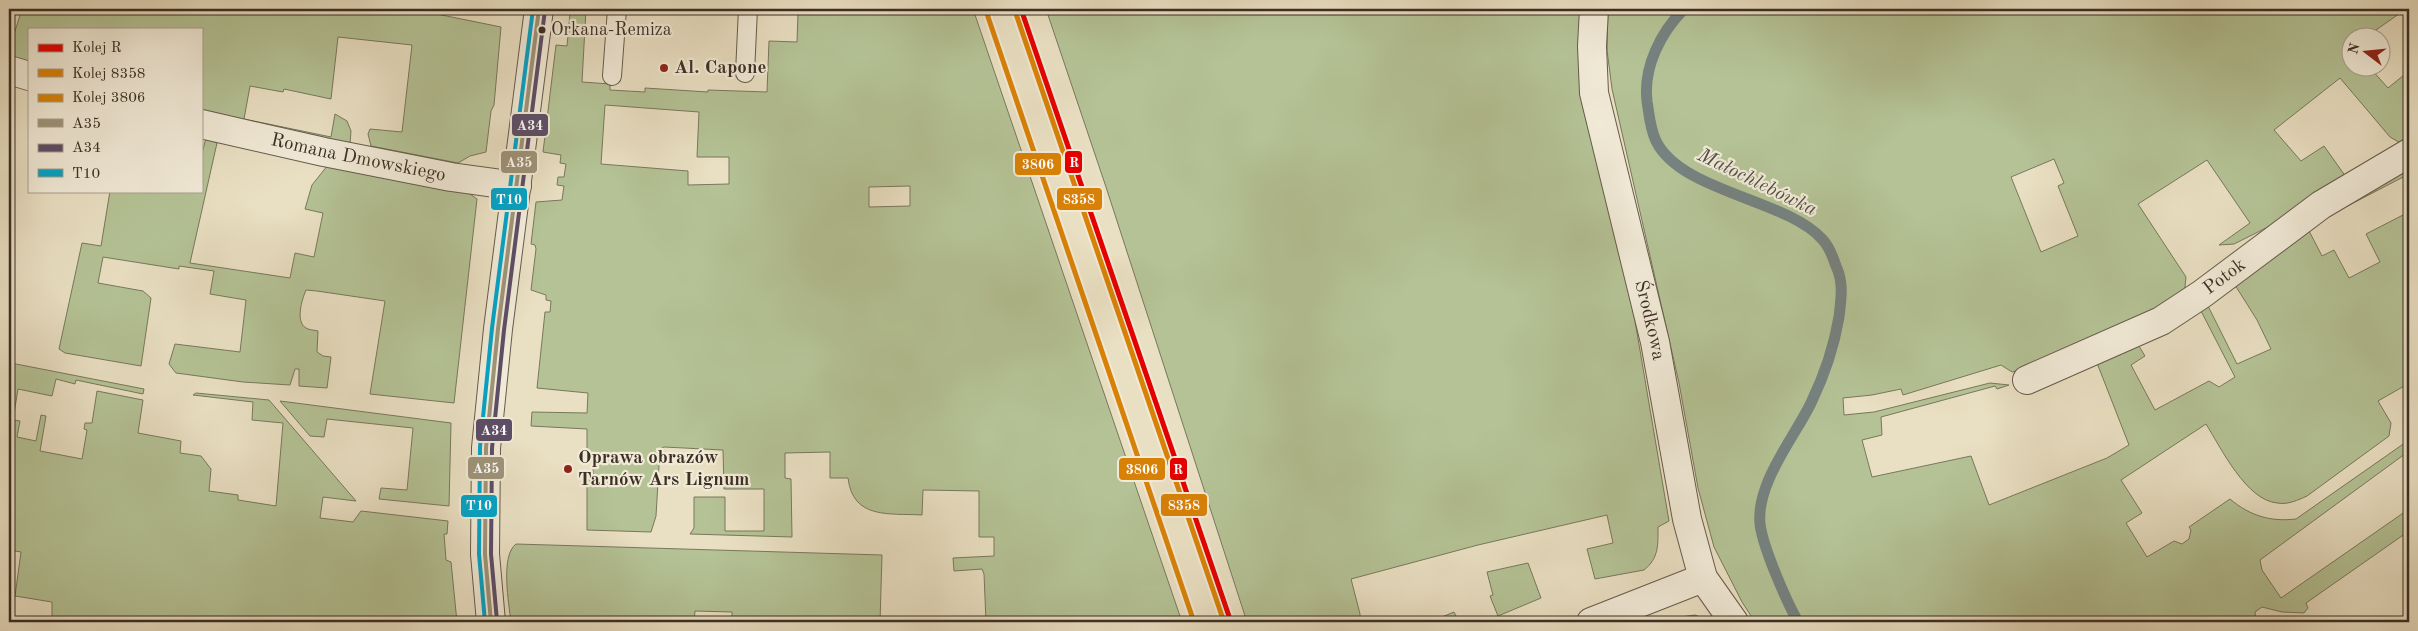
<svg xmlns="http://www.w3.org/2000/svg" width="2418" height="631" font-family="'Old Standard TT',serif">
	<style>
		.green { fill: #b4c295; stroke: #78785c; fill-rule: evenodd }
		.lines { fill: none; stroke-linecap: round; stroke-linejoin: round }
		.stream { stroke: #768280; stroke-width: 11 }
		.service-casing { stroke: #665b4c; stroke-width: 20 }
		.minor-casing { stroke: #665b4c; stroke-width: 30 }
		.tertiary-casing { stroke: #665b4c; stroke-width: 30 }
		.service { stroke: #f1ead7; stroke-width: 18 }
		.minor { stroke: #f1ead7; stroke-width: 28 }
		.tertiary { stroke: #f1ead7; stroke-width: 28 }
		.bus-1-casing { stroke: #f1ead7; stroke-width: 8 }
		.bus-2-casing { stroke: #f1ead7; stroke-width: 8 }
		.bus-3-casing { stroke: #f1ead7; stroke-width: 8 }
		.bus-1 { stroke: #9e9378; stroke-width: 4 }
		.bus-2 { stroke: #5c4e67; stroke-width: 4 }
		.bus-3 { stroke: #03a3c6; stroke-width: 4 }
		.rail-1-casing { stroke: #f1ead7; stroke-width: 9 }
		.rail-2-casing { stroke: #f1ead7; stroke-width: 9 }
		.rail-3-casing { stroke: #f1ead7; stroke-width: 9 }
		.rail-1 { stroke: #e50000; stroke-width: 5 }
		.rail-2 { stroke: #d88107; stroke-width: 5 }
		.rail-3 { stroke: #d88107; stroke-width: 5 }
		.bus-dot { fill: #3b2f24; stroke: #f1ead7; stroke-width: 2 }
		.poi-dot { fill: #8f2418; stroke: #f1ead7; stroke-width: 2 }
		.labels { text-anchor: middle; dominant-baseline: central; stroke-width: 4.5; stroke-linejoin: round; paint-order: stroke }
		.bus-label { font-size: 18px; fill: #3b2f24; stroke: #f1ead7; text-anchor: start }
		.poi-label { font-size: 19px; font-weight: bold; fill: #3b2f24; stroke: #f1ead7; text-anchor: start }
		.street-label { font-size: 19px; fill: #3b2f24; stroke: #f1ead7 }
		.water-label { font-size: 20px; font-style: italic; fill: #54524a; stroke: #f1ead7 }
		.line-badge { stroke: #f1ead7; stroke-width: 2 }
		.badge-label { font-size: 14px; text-anchor: middle; font-weight: bold; fill: #fff }
	</style>
	<rect width="100%" height="100%" fill="#e9dfc2"/>
	<filter id="stains"><feTurbulence type="fractalNoise" baseFrequency=".004" numOctaves="4"/><feColorMatrix values="0 0 0 0 .2 0 0 0 0 .09 0 0 0 0 .02 0 0 0 .5 -.17"/></filter>
	<radialGradient id="worn" r=".72"><stop offset=".6" stop-color="#630" stop-opacity="0"/><stop offset="1" stop-color="#630" stop-opacity=".3"/></radialGradient>
	<!-- green -->
	<g class="green">
		<path d="M22,9H412L501,27L494,105L491,111L486,152L470,156L458,163L371,146L368,134L370,129L402,132L412,45L338,37L331,99L284,89L283,92L250,86L244,119L331,137L335,114L347,121L351,131L350,144L201,115V29H29V65L9,60V50Z"/>
		<path d="M561,9H586L582,82L610,84V90L645,92V88L708,92V90L767,92L769,41L797,42L798,13L771,11L772,9H973L1182,622H986L984,574L982,569L954,571L953,558L994,556V537H979V491L923,490L922,515C890,513 853,520 848,478H830V452L785,453V478L791,479L792,537L690,534L694,528V497H725V531H764V489H724L723,450L664,447L660,449L656,516L651,532L587,530V480H593V462L587,461V429L531,426L532,412L587,413L588,393L537,388L545,312H550L551,301L546,300V295L531,290L536,249L535,245L531,244L536,202L562,200L564,186L557,185L558,177H564L566,164L560,163L561,155L543,152L556,45L567,46L570,13L561,12ZM605,105L699,112L697,157H729V184L688,185V171L601,164ZM910,186V206L869,207V187Z"/>
		<path d="M1046,9H1582L1669,521L1658,527C1658,545 1659,558 1644,570L1595,579L1587,549L1613,543L1607,515L1478,545L1351,579L1360,614V622H1247L1106,187Z"/>
		<path d="M1608,9H2406L2366,37L2350,38V68H2370L2388,88L2404,75L2409,73V141L2404,145L2390,137L2340,78L2274,130L2301,161L2324,146L2346,177L2274,224L2234,244L2219,245L2250,223L2207,160L2138,204L2186,277L2184,296L2034,366L2012,372L2001,365L1903,395L1901,389L1872,395L1843,398L1844,415L1874,412L1990,383L2009,385L1997,389L1995,386L1881,417L1882,435L1862,440L1872,477L1971,456L1989,505L2107,458L2129,445L2097,363L2137,343L2145,356L2131,365L2155,410L2209,381L2219,387L2235,377L2201,311L2208,306L2237,364L2271,349L2257,320L2235,285L2298,230L2409,162V174L2307,227L2322,256L2334,250L2349,278L2380,262L2366,234L2403,215L2409,226V389L2406,385L2378,401L2391,423L2389,436L2307,496C2298,500 2288,505 2277,503C2246,500 2221,448 2206,424L2121,480L2142,513L2126,523L2147,557L2174,541L2182,544L2189,539L2191,530L2189,527L2230,499C2250,516 2271,522 2296,519L2409,440V451L2260,560L2262,570L2281,598L2409,509V531L2306,603L2308,608L2304,613L2282,612L2262,607L2255,612L2256,622H1755L1742,602L1714,547L1698,488L1679,383L1612,89L1607,50ZM2054,159L2064,183L2058,186L2078,236L2041,252L2011,177Z"/>
		<path d="M206,138L217,143L190,263L290,278L295,253L314,257L323,213L305,209L312,185L328,165L466,191L477,199L454,403L370,394L385,301L317,291L306,290C302,299 295,322 306,328C309,330 314,330 318,331L317,352L323,356L331,357L327,388L299,386V369H295L290,385L243,382L176,373L169,364L175,344L240,352L246,300L210,294L214,271L179,266V269L103,257L98,283L143,291L151,298L141,366L65,353L59,349L82,243L101,246L110,191H201V157Z"/>
		<path d="M16,364L144,389L143,394L76,380L75,384L56,379L52,396L18,389L13,420L20,421L17,437L36,441L41,415L46,416L40,451L82,459L87,430L84,429L85,423H92L97,391L143,400L138,433L181,441L180,453L201,456L211,469L209,491L238,495V500L276,506L283,423L252,420L253,402L193,395L196,393L269,400L356,501L323,497L320,518L353,522L361,511L448,521L447,534H444L446,560L451,562L457,622H119C110,617 104,621 96,622C83,624 64,624 52,619V602L15,596L21,552L9,550V365Z"/>
		<path d="M280,401L451,423L449,506L379,499L381,488L407,490L413,428L327,419L324,437L310,436Z"/>
		<path d="M516,544L882,555L880,622H732V612L695,611L694,622H511C509,604 500,556 516,544Z"/>
		<path d="M1528,563L1541,598L1498,616L1490,596L1493,595L1487,572Z"/>
		<path d="M1454,612L1459,622H1430Z"/>
		<path d="M1695,615L1713,622H1645Z"/>
	</g>
	<g class="lines">
		<!-- stream -->
		<path class="stream" d="M1684,9C1661,32 1643,67 1647,101C1649,114 1650,129 1656,141C1681,192 1786,199 1822,239C1828,245 1833,257 1836,266C1844,283 1841,299 1839,317C1834,347 1824,376 1811,403C1794,438 1756,483 1760,524C1763,548 1786,600 1798,622"/>
		<defs>
			<g id="service">
				<path d="M745,73L748,9"/>
				<path d="M612,76L617,9"/>
			</g>
			<g id="minor">
				<path id="s1" d="M1594,9L1592,46L1594,93L1655,342L1687,519L1703,578L1734,622"/>
				<path d="M9,70L29,76"/>
				<path id="s2" d="M201,124L324,152L451,177L517,186"/>
				<path id="s3" d="M2027,380L2161,321L2202,294L2321,205L2409,153"/>
				<path d="M1591,622L1703,578"/>
			</g>
			<path id="tertiary" d="M491,622L485,554L486,448L498,329L539,9"/>
		</defs>
		<!-- service casing -->
		<use href="#service" class="service-casing"/>
		<!-- minor casing -->
		<use href="#minor" class="minor-casing"/>
		<!-- tertiary casing -->
		<use href="#tertiary" class="tertiary-casing"/>
		<!-- service -->
		<use href="#service" class="service"/>
		<!-- minor -->
		<use href="#minor" class="minor"/>
		<!-- tertiary -->
		<use href="#tertiary" class="tertiary"/>
		<defs>
			<path id="bus-1" d="M491,622L485,554L486,448L498,329L539,9"/>
			<path id="bus-2" d="M497,621L491,554L492,448L504,330L545,10"/>
			<path id="bus-3" d="M485,622L479,554L480,447L492,328L533,9"/>
		</defs>
		<!-- bus-1 casing -->
		<use href="#bus-1" class="bus-1-casing"/>
		<!-- bus-2 casing -->
		<use href="#bus-2" class="bus-2-casing"/>
		<!-- bus-3 casing -->
		<use href="#bus-3" class="bus-3-casing"/>
		<!-- bus-1 -->
		<use href="#bus-1" class="bus-1"/>
		<!-- bus-2 -->
		<use href="#bus-2" class="bus-2"/>
		<!-- bus-3 -->
		<use href="#bus-3" class="bus-3"/>
		<defs>
			<path id="rail-1" d="M1021,9L1231,622"/>
			<path id="rail-2" d="M1015,11L1224,622"/>
			<path id="rail-3" d="M986,11L1194,622"/>
		</defs>
		<!-- rail-1 casing -->
		<use href="#rail-1" class="rail-1-casing"/>
		<!-- rail-2 casing -->
		<use href="#rail-2" class="rail-2-casing"/>
		<!-- rail-3 casing -->
		<use href="#rail-3" class="rail-3-casing"/>
		<!-- rail-1 -->
		<use href="#rail-1" class="rail-1"/>
		<!-- rail-2 -->
		<use href="#rail-2" class="rail-2"/>
		<!-- rail-3 -->
		<use href="#rail-3" class="rail-3"/>
	</g>
	<!-- markers -->
	<circle class="bus-dot" cx="542" cy="30" r="4.5"/>
	<g class="poi-dot">
		<circle cx="664" cy="68" r="5"/>
		<circle cx="568" cy="469" r="5"/>
	</g>
	<g class="labels">
		<!-- bus labels -->
		<g class="bus-label">
			<text x="551" y="30">Orkana-Remiza</text>
		</g>
		<!-- poi labels -->
		<g class="poi-label">
			<text x="674" y="68">Al. Capone</text>
			<text x="578" y="458">Oprawa obrazów<tspan x="578" dy="22">Tarnów Ars Lignum</tspan></text>
		</g>
		<!-- street labels -->
		<g class="street-label">
			<text stroke="none"><textPath href="#s2" startOffset="161">Romana Dmowskiego</textPath></text>
			<text stroke="none"><textPath href="#s3" startOffset="224">Potok</textPath></text>
			<text stroke="none"><textPath href="#s1" startOffset="318">Środkowa</textPath></text>
		</g>
		<!-- water labels -->
		<g class="water-label">
			<text transform="translate(1757 183) rotate(26)">Małochlebówka</text>
		</g>
	</g>
	<g class="line-badge">
		<rect x="511" y="113" width="38" height="24" rx="5" fill="#5c4e67"/>
		<rect x="500" y="150" width="38" height="24" rx="5" fill="#9e9378"/>
		<rect x="1064" y="150" width="19" height="24" rx="5" fill="#e50000"/>
		<rect x="1014" y="152" width="48" height="24" rx="5" fill="#d88107"/>
		<rect x="490" y="187" width="38" height="24" rx="5" fill="#03a3c6"/>
		<rect x="1056" y="187" width="47" height="24" rx="5" fill="#d88107"/>
		<rect x="475" y="418" width="38" height="24" rx="5" fill="#5c4e67"/>
		<rect x="467" y="456" width="38" height="24" rx="5" fill="#9e9378"/>
		<rect x="1169" y="457" width="19" height="24" rx="5" fill="#e50000"/>
		<rect x="1118" y="457" width="48" height="24" rx="5" fill="#d88107"/>
		<rect x="1160" y="493" width="48" height="24" rx="5" fill="#d88107"/>
		<rect x="460" y="494" width="38" height="24" rx="5" fill="#03a3c6"/>
	</g>
	<g class="badge-label">
		<text x="530" y="130">A34</text>
		<text x="519" y="167">A35</text>
		<text x="1074" y="167">R</text>
		<text x="1038" y="169">3806</text>
		<text x="509" y="204">T10</text>
		<text x="1079" y="204">8358</text>
		<text x="494" y="435">A34</text>
		<text x="486" y="473">A35</text>
		<text x="1178" y="474">R</text>
		<text x="1142" y="474">3806</text>
		<text x="1184" y="510">8358</text>
		<text x="479" y="510">T10</text>
	</g>
	<!-- margin -->
	<rect width="2418" height="631" fill="none" stroke="#e9dfc2" stroke-width="30"/>
	<rect x="10" y="10" width="2398" height="611" fill="none" stroke="#3b2f24" stroke-width="2.5"/>
	<rect x="15" y="15" width="2388" height="601" fill="none" stroke="#3b2f24"/>
	<!-- legend -->
	<rect x="28" y="28" width="175" height="165" fill="#f1ead7" stroke="#a89f8f"/>
	<rect x="38" y="44" width="25" height="8" fill="#e50000" stroke="#a89f8f"/>
	<text x="72" y="52" font-size="15" fill="#3b2f24">Kolej R</text>
	<rect x="38" y="69" width="25" height="8" fill="#d88107" stroke="#a89f8f"/>
	<text x="72" y="78" font-size="15" fill="#3b2f24">Kolej 8358</text>
	<rect x="38" y="94" width="25" height="8" fill="#d88107" stroke="#a89f8f"/>
	<text x="72" y="102" font-size="15" fill="#3b2f24">Kolej 3806</text>
	<rect x="38" y="119" width="25" height="8" fill="#9e9378" stroke="#a89f8f"/>
	<text x="72" y="128" font-size="15" fill="#3b2f24">A35</text>
	<rect x="38" y="144" width="25" height="8" fill="#5c4e67" stroke="#a89f8f"/>
	<text x="72" y="152" font-size="15" fill="#3b2f24">A34</text>
	<rect x="38" y="169" width="25" height="8" fill="#03a3c6" stroke="#a89f8f"/>
	<text x="72" y="178" font-size="15" fill="#3b2f24">T10</text>
	<!-- north arrow -->
	<g transform="translate(2366 52) rotate(286)"><circle r="24" fill="#f1ead7" stroke="#a89f8f"/>
	<path d="M0-4L9 19L0 12L-9 19Z" fill="#8f2418"/>
	<text y="-8" font-size="14" font-weight="bold" text-anchor="middle" fill="#3b2f24">N</text>
	</g>
	<rect width="100%" height="100%" filter="url(#stains)"/>
	<rect width="100%" height="100%" fill="url(#worn)"/>
</svg>
